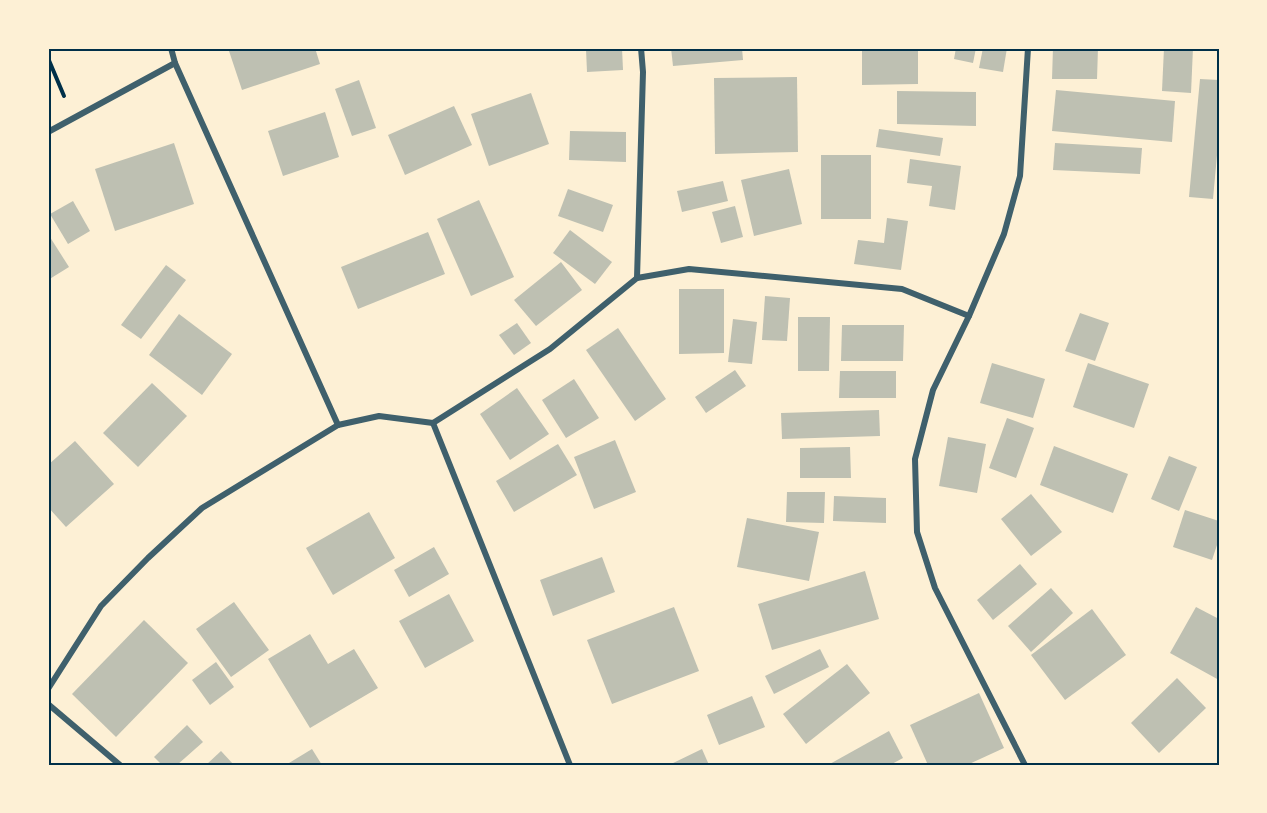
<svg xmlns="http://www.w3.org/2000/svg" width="1267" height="813" font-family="'Space Grotesk',sans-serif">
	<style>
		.building { fill: #bec0b2 }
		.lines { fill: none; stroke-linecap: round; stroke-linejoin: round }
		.path { stroke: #003049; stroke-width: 4 }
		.minor { stroke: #3f606c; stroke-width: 6 }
		.neatline { fill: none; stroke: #003049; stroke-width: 2 }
	</style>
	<rect width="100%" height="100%" fill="#fdf0d5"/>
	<!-- building -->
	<g class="building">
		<path d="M228,48H315L320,64L242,90Z"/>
		<path d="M622,48L623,70L587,72L586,49Z"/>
		<path d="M671,48H742L743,60L673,66Z"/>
		<path d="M862,48H918V84L862,85Z"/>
		<path d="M956,48H976L973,63L954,59Z"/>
		<path d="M983,48H1007L1003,72L979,68Z"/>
		<path d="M1053,48H1098L1097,79H1052Z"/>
		<path d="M1164,48H1193L1191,93L1162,91Z"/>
		<path d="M797,77L798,152L715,154L714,78Z"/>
		<path d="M1200,79L1219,80V133L1213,199L1189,197Z"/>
		<path d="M359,80L376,128L352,136L335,89Z"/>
		<path d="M1056,90L1175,101L1172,142L1052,131Z"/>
		<path d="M897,91L976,92V126L897,124Z"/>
		<path d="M531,93L549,144L489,166L471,114Z"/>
		<path d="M454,106L472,145L405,175L388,135Z"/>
		<path d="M325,112L339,157L283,176L268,131Z"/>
		<path d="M879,129L943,138L940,156L876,147Z"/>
		<path d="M570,131L626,132V162L569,160Z"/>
		<path d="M174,143L194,204L115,231L95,169Z"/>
		<path d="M1055,143L1142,148L1140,174L1053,170Z"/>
		<rect x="821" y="155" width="50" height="64"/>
		<path d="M910,159L961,166L955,210L929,206L932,186L907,183Z"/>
		<path d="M789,169L802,224L754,236L741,180Z"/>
		<path d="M723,181L728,201L682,212L677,191Z"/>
		<path d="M568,189L613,205L603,232L558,216Z"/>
		<path d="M479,200L514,277L471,296L437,219Z"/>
		<path d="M73,201L90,231L68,244L50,214Z"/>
		<path d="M735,206L743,237L721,243L712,212Z"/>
		<path d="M887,218L908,221L901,270L854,264L858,240L884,243Z"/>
		<path d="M570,230L612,262L595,284L553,253Z"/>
		<path d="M428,232L445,274L358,309L341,267Z"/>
		<path d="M48,234L69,267L48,280Z"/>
		<path d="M561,262L582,290L536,326L514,300Z"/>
		<path d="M166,265L186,280L141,339L121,325Z"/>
		<path d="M679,289H724V353L679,354Z"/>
		<path d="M765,296L790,298L787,341L762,340Z"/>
		<path d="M1080,313L1109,323L1095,361L1065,351Z"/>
		<path d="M179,314L232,354L202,395L149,355Z"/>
		<path d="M798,317H830L829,371H798Z"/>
		<path d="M733,319L757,322L752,364L728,362Z"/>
		<path d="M517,323L531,343L514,355L499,335Z"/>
		<path d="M842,325H904L903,361H841Z"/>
		<path d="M618,328L666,399L635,421L586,350Z"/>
		<path d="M992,363L1045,379L1033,418L980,403Z"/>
		<path d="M1088,363L1149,384L1134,428L1073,407Z"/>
		<path d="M735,370L746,386L706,413L695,397Z"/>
		<path d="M840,371H896V398H839Z"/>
		<path d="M574,379L599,418L566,438L542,400Z"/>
		<path d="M152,383L187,416L138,467L103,433Z"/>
		<path d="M517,388L549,434L510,460L480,414Z"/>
		<path d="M879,410L880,436L782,439L781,413Z"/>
		<path d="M1007,418L1034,428L1016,478L989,468Z"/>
		<path d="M948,437L986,444L977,493L939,486Z"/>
		<path d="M615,440L636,492L594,509L574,457Z"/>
		<path d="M75,441L114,484L66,527L48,507V465Z"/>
		<path d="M558,444L577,475L514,512L496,481Z"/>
		<path d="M1054,446L1128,474L1113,513L1040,485Z"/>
		<path d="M850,447L851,478H800V448Z"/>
		<path d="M1169,456L1197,467L1179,511L1151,499Z"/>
		<path d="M787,492H825L824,523L786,522Z"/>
		<path d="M1031,494L1062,532L1031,556L1001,519Z"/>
		<path d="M834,496L886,498V523L833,521Z"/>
		<path d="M1185,510L1219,521V539L1212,560L1173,547Z"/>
		<path d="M369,512L395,558L333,595L306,548Z"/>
		<path d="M747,518L819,532L809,581L737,567Z"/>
		<path d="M434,547L449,574L409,597L394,570Z"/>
		<path d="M602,557L615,592L553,616L540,580Z"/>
		<path d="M1020,564L1037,584L993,620L977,600Z"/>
		<path d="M865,571L879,619L772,650L758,604Z"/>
		<path d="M1051,588L1073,613L1031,652L1008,626Z"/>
		<path d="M449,594L474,641L425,668L399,621Z"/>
		<path d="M234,602L269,650L231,677L196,629Z"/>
		<path d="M674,607L699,671L612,704L587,640Z"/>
		<path d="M1196,607L1219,619V680L1170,653Z"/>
		<path d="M1092,609L1126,655L1065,700L1031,655Z"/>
		<path d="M144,620L188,663L116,737L72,694Z"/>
		<path d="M310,634L328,664L354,649L378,688L310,728L268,659Z"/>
		<path d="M820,649L829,667L774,694L765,676Z"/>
		<path d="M216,662L234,687L210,705L192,680Z"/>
		<path d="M847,664L870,693L806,744L783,714Z"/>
		<path d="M1177,678L1206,708L1159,753L1131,723Z"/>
		<path d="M979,693L1004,748L967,765H928L910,725Z"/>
		<path d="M752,696L765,727L719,745L707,715Z"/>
		<path d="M187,725L203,742L177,765H162L154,757Z"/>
		<path d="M889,731L903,758L890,765H828Z"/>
		<path d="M312,749L322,765H290L289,763Z"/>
		<path d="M702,749L709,765H669Z"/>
		<path d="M221,751L234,765H206Z"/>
	</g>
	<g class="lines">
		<!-- path -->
		<path class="path" d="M48,58L64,96"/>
		<!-- minor -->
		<g class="minor">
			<path d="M171,48L175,63L338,425"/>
			<path d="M48,132L175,63"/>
			<path d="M637,278L643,72L641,48"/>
			<path d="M433,423L570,765"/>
			<path d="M48,689L101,606L148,558L202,508L338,425L379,416L433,423L550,349L637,278L689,269L902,289L969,316"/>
			<path d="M48,704L120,765"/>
			<path d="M1025,765L935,588L917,532L915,459L933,390L969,316L1004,234L1020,176L1028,48"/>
		</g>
	</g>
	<!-- border -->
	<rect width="1267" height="813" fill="none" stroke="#fdf0d5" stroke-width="99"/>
	<rect x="50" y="50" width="1168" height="714" class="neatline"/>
</svg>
